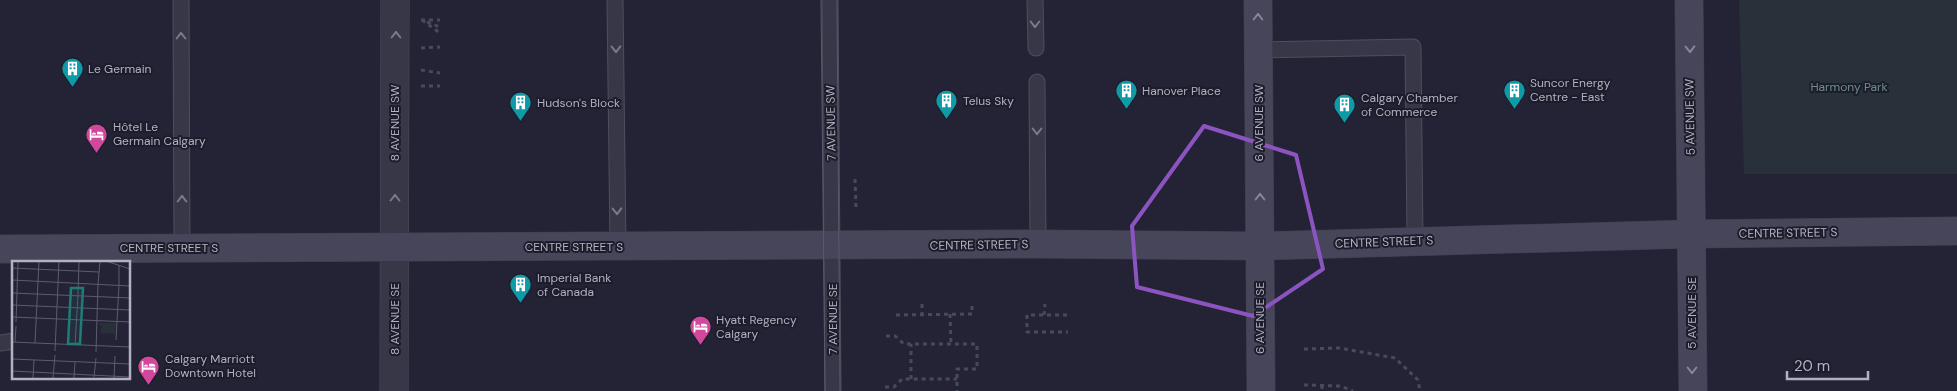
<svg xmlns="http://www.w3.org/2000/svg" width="1957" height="391" font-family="'DM Sans',sans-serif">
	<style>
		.green { fill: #28313a }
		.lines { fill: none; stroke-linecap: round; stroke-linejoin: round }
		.lane-casing { stroke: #4f4e5f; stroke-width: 17 }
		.street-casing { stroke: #4f4e5f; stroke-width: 29 }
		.secondary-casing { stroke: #3d3d4d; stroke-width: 29 }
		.path { stroke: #454c57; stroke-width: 3; stroke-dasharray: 4 4; stroke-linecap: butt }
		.lane { stroke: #373747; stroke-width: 15 }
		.street { stroke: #373747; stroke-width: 28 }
		.secondary { stroke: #474559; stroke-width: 28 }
		.tram { stroke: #5a596d; stroke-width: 1 }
		.oneway { stroke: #878699 }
		.oneway2 { stroke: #7b7a8b }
		.marked { fill: none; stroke: #8c54c0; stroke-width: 4; stroke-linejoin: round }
		.labels { text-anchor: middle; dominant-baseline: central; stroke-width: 4; stroke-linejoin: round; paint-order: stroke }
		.poi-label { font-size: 12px; fill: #b2b1c3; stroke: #1c1c2b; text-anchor: start }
		.park-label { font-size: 12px; fill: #6b9185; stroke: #1c1c2b }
		.street-label { font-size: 12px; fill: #b2b1c3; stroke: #1c1c2b }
		.inset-road { fill: none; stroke: #5d5c6e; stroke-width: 1 }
		.view { fill: #1f7c76; fill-opacity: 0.15; stroke: #1f7c76; stroke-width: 2.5 }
		.inset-edge { fill: none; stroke: #b2b1c3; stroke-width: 2.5 }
	</style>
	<rect width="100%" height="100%" fill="#242336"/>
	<!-- green -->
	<path class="green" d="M1739,0H1957V174H1744Z"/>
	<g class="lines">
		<defs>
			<g id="lane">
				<path d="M181,0L182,248"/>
				<path d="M615,0L618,247"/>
				<path d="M830,0L833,391"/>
				<path d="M1035,0L1036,48"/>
				<path d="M1258,50L1413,47L1415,241"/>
				<path d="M1037,82L1038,244"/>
				<path d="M0,343L14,341"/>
			</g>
			<path id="street" d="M394,391L395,0"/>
			<g id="secondary">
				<path d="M1258,0L1261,391"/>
				<path d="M1689,0L1693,391"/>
				<path d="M0,249L1038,244L1260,246L1691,234L1957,231"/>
			</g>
		</defs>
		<!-- lane casing -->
		<use href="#lane" class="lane-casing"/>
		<!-- street casing -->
		<use href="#street" class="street-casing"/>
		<!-- secondary casing -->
		<use href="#secondary" class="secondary-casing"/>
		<!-- path -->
		<g class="path">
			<path d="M421,20H440"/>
			<path d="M422,20L440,33"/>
			<path d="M427,22L440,27"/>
			<path d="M421,48L440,47"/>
			<path d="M421,70L440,73"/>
			<path d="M421,86H440"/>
			<path d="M855,179L856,209"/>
			<path d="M922,304V314"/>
			<path d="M950,314L951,344"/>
			<path d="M896,315L972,314V304"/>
			<path d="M1044,315L1045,304"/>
			<path d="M1067,315H1027V332H1068"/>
			<path d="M886,336H895L904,344H977V369H957V391"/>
			<path d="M1304,349L1339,348L1395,358L1418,380L1420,391"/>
			<path d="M911,379V344"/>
			<path d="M1304,385L1340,386L1353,391"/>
			<path d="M1322,385V391"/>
			<path d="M885,387H894L902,379H957"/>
		</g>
		<!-- lane -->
		<use href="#lane" class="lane"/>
		<!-- street -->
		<use href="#street" class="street"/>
		<!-- secondary -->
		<use href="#secondary" class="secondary"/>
		<!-- tram -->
		<g class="tram">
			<path d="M821,0L825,391"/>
			<path d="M837,0L840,391"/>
		</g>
	</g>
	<!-- one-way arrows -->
	<defs><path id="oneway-chevron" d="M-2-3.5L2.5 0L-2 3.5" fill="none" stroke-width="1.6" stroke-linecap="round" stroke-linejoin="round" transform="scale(1.25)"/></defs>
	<g class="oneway">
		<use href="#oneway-chevron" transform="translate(1258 17) rotate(-90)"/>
		<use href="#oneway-chevron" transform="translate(1690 49) rotate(89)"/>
		<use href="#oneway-chevron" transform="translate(1260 197) rotate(-90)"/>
		<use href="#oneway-chevron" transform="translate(1692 370) rotate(90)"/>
	</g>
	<g class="oneway2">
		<use href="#oneway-chevron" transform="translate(1035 24) rotate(90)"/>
		<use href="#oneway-chevron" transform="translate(396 35) rotate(-90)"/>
		<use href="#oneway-chevron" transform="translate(181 36) rotate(-90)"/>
		<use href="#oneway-chevron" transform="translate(616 49) rotate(89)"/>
		<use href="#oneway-chevron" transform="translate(1037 131) rotate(90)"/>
		<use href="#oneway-chevron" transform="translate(395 198) rotate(-90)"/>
		<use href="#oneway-chevron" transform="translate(182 199) rotate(-90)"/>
		<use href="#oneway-chevron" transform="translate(617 211) rotate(89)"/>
	</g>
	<!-- marked area -->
	<path class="marked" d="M1204,126L1296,155L1323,269L1253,316L1137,287L1132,226Z"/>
	<!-- icons -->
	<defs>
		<symbol id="building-pin" viewBox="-11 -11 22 30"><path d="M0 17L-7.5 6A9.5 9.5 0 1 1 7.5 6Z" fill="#0f9aa8" stroke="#1c1c2b"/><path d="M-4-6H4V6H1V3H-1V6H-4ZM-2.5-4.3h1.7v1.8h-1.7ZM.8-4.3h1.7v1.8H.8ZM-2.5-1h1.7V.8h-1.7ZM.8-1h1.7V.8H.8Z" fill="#fff"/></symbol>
		<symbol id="hotel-pin" viewBox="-11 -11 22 30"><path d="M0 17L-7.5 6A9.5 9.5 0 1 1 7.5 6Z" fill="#d1479c" stroke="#1c1c2b"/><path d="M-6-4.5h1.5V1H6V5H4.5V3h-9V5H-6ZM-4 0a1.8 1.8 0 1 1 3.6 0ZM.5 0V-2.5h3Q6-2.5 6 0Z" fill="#fff"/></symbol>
	</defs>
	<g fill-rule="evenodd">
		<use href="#building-pin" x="60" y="56" width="25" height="34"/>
		<use href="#building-pin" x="1502" y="78" width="25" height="34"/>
		<use href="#building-pin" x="1114" y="78" width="25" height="34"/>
		<use href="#building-pin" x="934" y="88" width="25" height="34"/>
		<use href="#building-pin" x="508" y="90" width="25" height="34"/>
		<use href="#building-pin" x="1332" y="92" width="25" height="34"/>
		<use href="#hotel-pin" x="84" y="122" width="25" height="34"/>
		<use href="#building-pin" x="508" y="272" width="25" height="34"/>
		<use href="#hotel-pin" x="688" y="314" width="25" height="34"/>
		<use href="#hotel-pin" x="136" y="354" width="25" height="34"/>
	</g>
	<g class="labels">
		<!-- poi labels -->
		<g class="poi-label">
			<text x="88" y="69">Le Germain</text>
			<text x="1530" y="83">Suncor Energy<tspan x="1530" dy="14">Centre - East</tspan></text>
			<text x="1142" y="91">Hanover Place</text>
			<text x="1361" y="98">Calgary Chamber<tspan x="1361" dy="14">of Commerce</tspan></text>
			<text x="963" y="101">Telus Sky</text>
			<text x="537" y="103">Hudson's Block</text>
			<text x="113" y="127">Hôtel Le<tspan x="113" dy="14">Germain Calgary</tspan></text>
			<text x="537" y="278">Imperial Bank<tspan x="537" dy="14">of Canada</tspan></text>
			<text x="716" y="320">Hyatt Regency<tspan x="716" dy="14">Calgary</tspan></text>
			<text x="165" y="359">Calgary Marriott<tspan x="165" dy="14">Downtown Hotel</tspan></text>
		</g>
		<!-- park labels -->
		<g class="park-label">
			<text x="1849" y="87">Harmony Park</text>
		</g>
		<!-- street labels -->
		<g class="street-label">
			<text transform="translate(1690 117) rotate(-91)">5 AVENUE SW</text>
			<text transform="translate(395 123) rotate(-90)">8 AVENUE SW</text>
			<text transform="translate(831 123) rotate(-91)">7 AVENUE SW</text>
			<text transform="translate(1259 123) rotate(-90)">6 AVENUE SW</text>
			<text transform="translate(1788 233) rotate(-1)">CENTRE STREET S</text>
			<text transform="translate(1384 242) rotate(-2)">CENTRE STREET S</text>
			<text transform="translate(979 245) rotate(-1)">CENTRE STREET S</text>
			<text x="574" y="247">CENTRE STREET S</text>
			<text x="169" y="248">CENTRE STREET S</text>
			<text transform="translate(1692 313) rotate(-90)">5 AVENUE SE</text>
			<text transform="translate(1260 318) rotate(-90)">6 AVENUE SE</text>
			<text transform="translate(395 319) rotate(-90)">8 AVENUE SE</text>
			<text transform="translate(833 319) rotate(-90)">7 AVENUE SE</text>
		</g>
	</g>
	<!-- overview -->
	<g transform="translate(12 261)">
		<rect width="118" height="118" fill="#242336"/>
		<path d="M86,62H104L103,73L88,72L90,66Z" fill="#28313a"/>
		<path class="inset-road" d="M94,0L118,8M0,7L87,11M0,19L118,25M86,23L88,0M107,24V5M0,32L118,37M66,34L67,0M0,44L118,49M0,56L118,61M4,61L6,0M104,79L107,24M0,81L118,86M3,81L4,65M23,82L27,0M63,84L66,34M43,90L47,0M84,91L86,23M0,98L118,103M0,110L118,116M82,116L84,97M21,117L22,99M41,117L43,94M62,117L63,101M102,117L103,95"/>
		<path class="view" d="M59,27H71L68,83H56Z"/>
		<rect width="118" height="118" class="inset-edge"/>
	</g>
	<!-- scale -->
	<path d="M1787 371v8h81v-8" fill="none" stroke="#b2b1c3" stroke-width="2.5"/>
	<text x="1794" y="371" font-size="15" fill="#b2b1c3" stroke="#1c1c2b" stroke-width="4" paint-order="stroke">20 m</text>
</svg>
